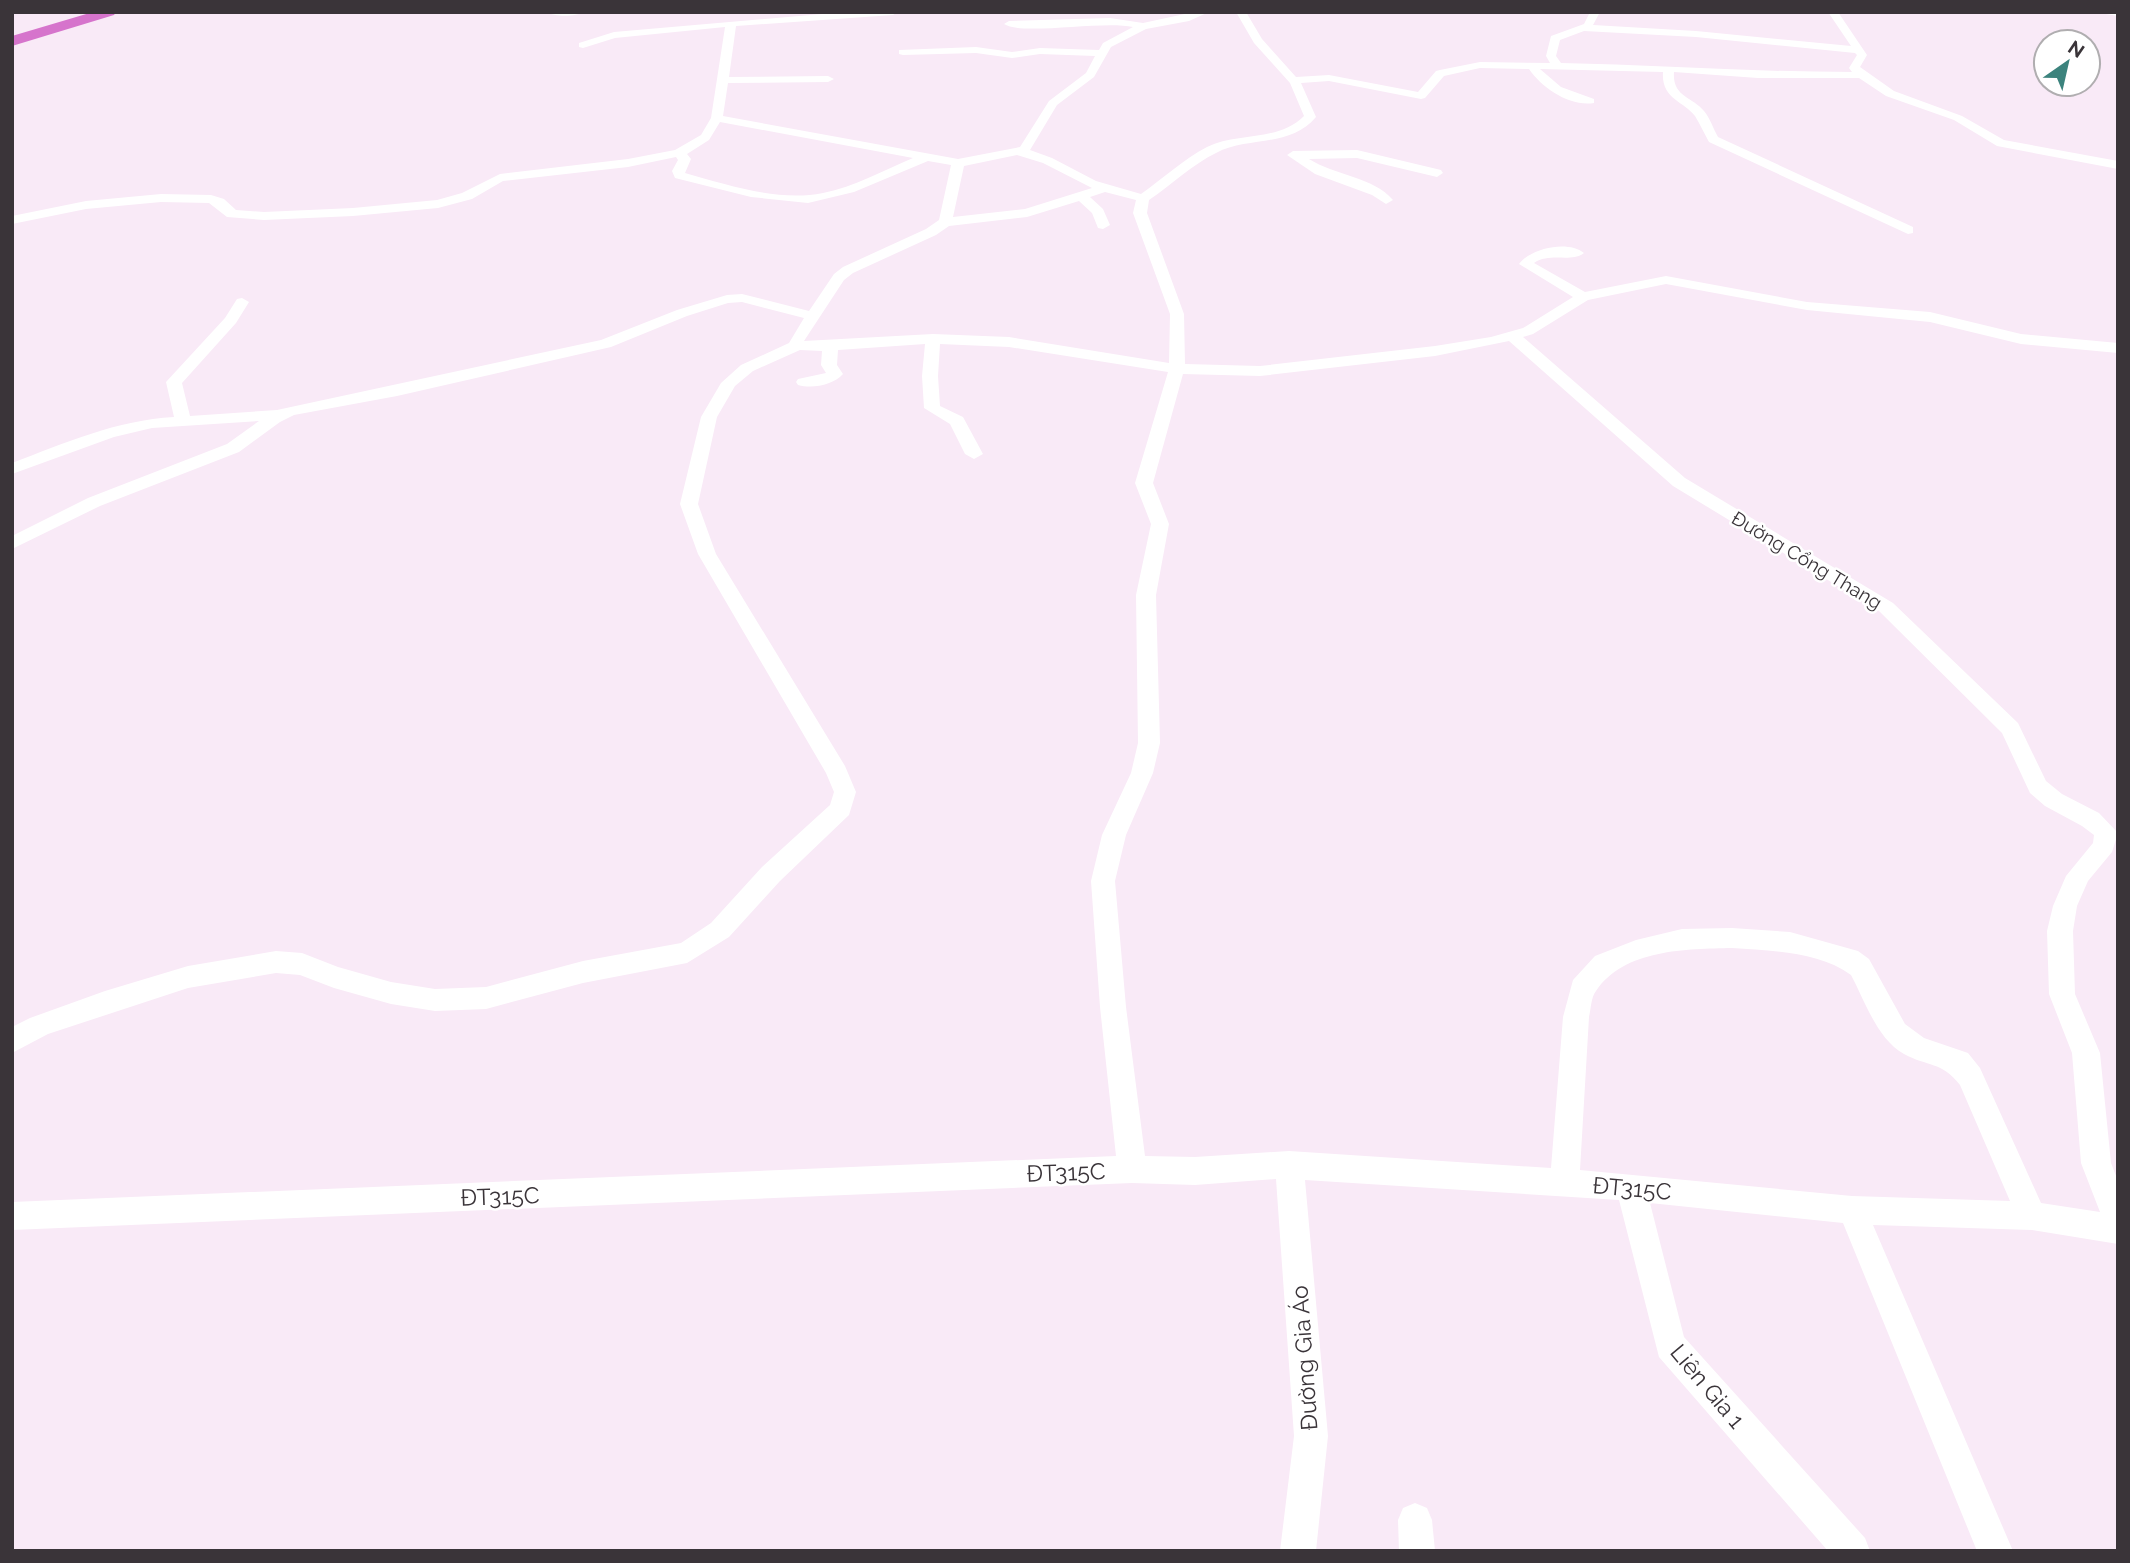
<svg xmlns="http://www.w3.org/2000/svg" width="2130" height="1563" font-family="Raleway,sans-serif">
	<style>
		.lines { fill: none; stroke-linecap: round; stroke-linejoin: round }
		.minor { fill: #fff; fill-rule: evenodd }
		.highway { fill: #d674cc; fill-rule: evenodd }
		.labels { text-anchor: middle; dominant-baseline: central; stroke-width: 5; stroke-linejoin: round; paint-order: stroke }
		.street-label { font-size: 19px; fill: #3a3439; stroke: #fff }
		.near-street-label { font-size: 23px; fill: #3a3439; stroke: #fff }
	</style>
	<rect width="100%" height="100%" fill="#f9eaf7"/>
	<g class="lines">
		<!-- minor -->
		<g class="minor">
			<path d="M546,12H584C575,17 555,17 546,12Z"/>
			<path d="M845,12H898L893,15L736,26L729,77L828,76L834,79L828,82L728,83L723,116L958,159L1020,147L1049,101L1086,73L1095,56L1040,54L1012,58L976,53L903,55L899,54V50L976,47L1012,52L1040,48L1099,50L1103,43L1133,27C1103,20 1022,36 1004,24L1009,21L1110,18L1143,23L1194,12H1209L1189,21L1146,29L1111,47L1094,77L1057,105L1030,150L1052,158L1096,181L1141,194C1162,179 1184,159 1207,147C1238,132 1278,142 1304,116L1290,83L1254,43L1236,12H1246L1262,39L1296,77L1329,75L1418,92L1436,71L1440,70L1480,62L1550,63L1546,56L1551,36L1584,24L1590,12H1600L1593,25L1696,31L1851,46L1828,12H1838L1867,55L1860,67L1894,91L1962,116L2004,140L2118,161V169L1997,146L1954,120L1886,96L1859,78H1758L1674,72C1672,97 1693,97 1704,111C1710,118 1713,128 1718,137L1913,227V233L1908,234L1709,142C1704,133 1700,124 1695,116C1684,101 1661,99 1663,72L1540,69L1561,87L1594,99V103C1570,107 1542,88 1529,69L1480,68L1444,76L1425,98L1421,99L1329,81L1301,83L1316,117C1290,148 1248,136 1216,153C1193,164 1171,185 1149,200L1147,213L1184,314L1185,364L1260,366L1435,346L1491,337L1523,328L1573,297L1519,264C1531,248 1568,240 1584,253C1572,263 1550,252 1534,263L1585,292L1666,276L1807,302L1930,312L2021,334L2118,343V353L2021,344L1930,322L1807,310L1666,284L1588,300L1533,334L1523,337L1685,478L1893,603L2018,723L2046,781L2062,794L2099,813L2118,833L2112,852L2088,881L2077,906L2073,931L2075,994L2100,1053L2111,1163L2118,1181V1244L2032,1230L1873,1225L2013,1551H1977L1843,1223L1650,1203L1684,1337L1865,1538L1870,1551H1828L1659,1357L1619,1200L1305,1180L1328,1436L1316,1551H1280L1294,1436L1276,1179L1195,1185L1132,1183L12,1230V1202L1116,1156L1100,1007L1091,881L1102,835L1131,773L1138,743L1136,595L1151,524L1135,483L1168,372L1009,347L940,344L938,376L940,406L963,417L983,454L974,459L965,454L950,424L924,408L922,376L925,344L838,350L837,365L843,374C833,385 813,389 798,385L796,382L798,379L826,373L821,365L822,351L800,350L753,371L735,386L717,417L698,504L716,554L845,766L856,792L849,815L780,881L729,937L687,963L583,983L486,1009L435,1011L391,1004L334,988L300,975L276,973L188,988L48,1034L12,1053V1027L30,1018L105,991L188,966L276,951L302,953L338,967L391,982L435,989L486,987L583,961L681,943L711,923L762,867L830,805L834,792L826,773L698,554L680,504L701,417L721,383L741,365L789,343L804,318L742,302L728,303L687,316L611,347L397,396L294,415L280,422L239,452L100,506L12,549V536L88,498L227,444L259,421L152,428L114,437L12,474V463C65,443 117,420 174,417L166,382L225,318L237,299L242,298L249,302L236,323L182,383L190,416L277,410L601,340L677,310L727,295L742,294L809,311L834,274L843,267L926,229L939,220L951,165L928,161L854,192L808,203L751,197L675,178L672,171L678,160L676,157L628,167L503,181L472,199L438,208L353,216L264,220L227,217L209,203L161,202L86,209L12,224V216L86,201L161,194L211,195L224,199L236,210L264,212L353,208L437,200L462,193L500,174L628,159L675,150L701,135L711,118L725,27L615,38L583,48L579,47V43L614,32ZM1584,31L1696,37L1855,53L1857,55L1849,68L1852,72C1754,72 1658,65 1561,63L1556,56L1560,40ZM720,122L913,158C884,170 854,187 823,193C778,202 728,185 685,173L691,159L687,154L709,140ZM1017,155L1043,163L1092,188L1025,209L953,217L964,166ZM1105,192L1136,200L1133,213L1170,314L1169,363L1009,337L933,334L804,341L844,280L853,273L936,235L949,226L1027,217L1079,201L1092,213L1098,228L1103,229L1110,225L1103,209L1090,197ZM1509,341L1673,486L1879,611L2002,733L2030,793L2045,806L2082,826L2094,835L2093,843L2066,876L2053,906L2047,931L2049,994L2072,1053L2081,1163L2100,1212L2041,1203L1980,1068L1968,1053L1924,1038L1905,1024L1869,959L1858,951L1790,932L1732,928L1682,929L1636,940L1595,956L1573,980L1563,1017L1551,1168L1289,1151L1195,1157L1145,1156L1126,1007L1115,881L1126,835L1153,773L1160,743L1156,595L1169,524L1153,483L1183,374L1260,376L1435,356ZM1732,948C1771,951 1818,951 1851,975C1865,1001 1877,1039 1904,1054C1928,1067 1941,1061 1960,1085L2010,1201L1852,1196L1580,1170L1589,1017C1591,1009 1591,997 1596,991C1624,949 1687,949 1732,948Z"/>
			<path d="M2094,12H2118V16Z"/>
			<path d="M1357,150L1441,170L1443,173L1437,177L1357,158L1309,159C1334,175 1374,177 1393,200L1386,204L1372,195L1315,174L1287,155L1293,151Z"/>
			<path d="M1415,1503L1427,1508L1432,1520L1435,1551H1399L1398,1520L1403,1508Z"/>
		</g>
		<!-- highway -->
		<path class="highway" d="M93,12H116L114,15L12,46V36Z"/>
	</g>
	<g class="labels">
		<!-- street labels -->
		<g class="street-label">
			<text transform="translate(1807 560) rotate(31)">Đường Cổng Thang</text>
		</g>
		<!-- near-street labels -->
		<g class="near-street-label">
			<text transform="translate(1066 1172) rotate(-2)">ĐT315C</text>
			<text transform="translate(1632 1188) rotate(5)">ĐT315C</text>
			<text transform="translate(500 1196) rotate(-2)">ĐT315C</text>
			<text transform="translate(1304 1358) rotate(-94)">Đường Gia Áo</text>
			<text transform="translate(1708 1386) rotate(50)">Liên Gia 1</text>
		</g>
	</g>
	<!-- border -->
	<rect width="2130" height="1563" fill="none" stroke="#3a3439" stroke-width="28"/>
	<!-- north arrow -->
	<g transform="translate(2067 63) rotate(34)"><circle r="33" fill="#ffffff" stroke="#b0aeb0" stroke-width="2"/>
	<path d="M0-5L12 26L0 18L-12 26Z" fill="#3c837d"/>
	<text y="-10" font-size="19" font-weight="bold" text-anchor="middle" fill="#3a3439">N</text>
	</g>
</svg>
